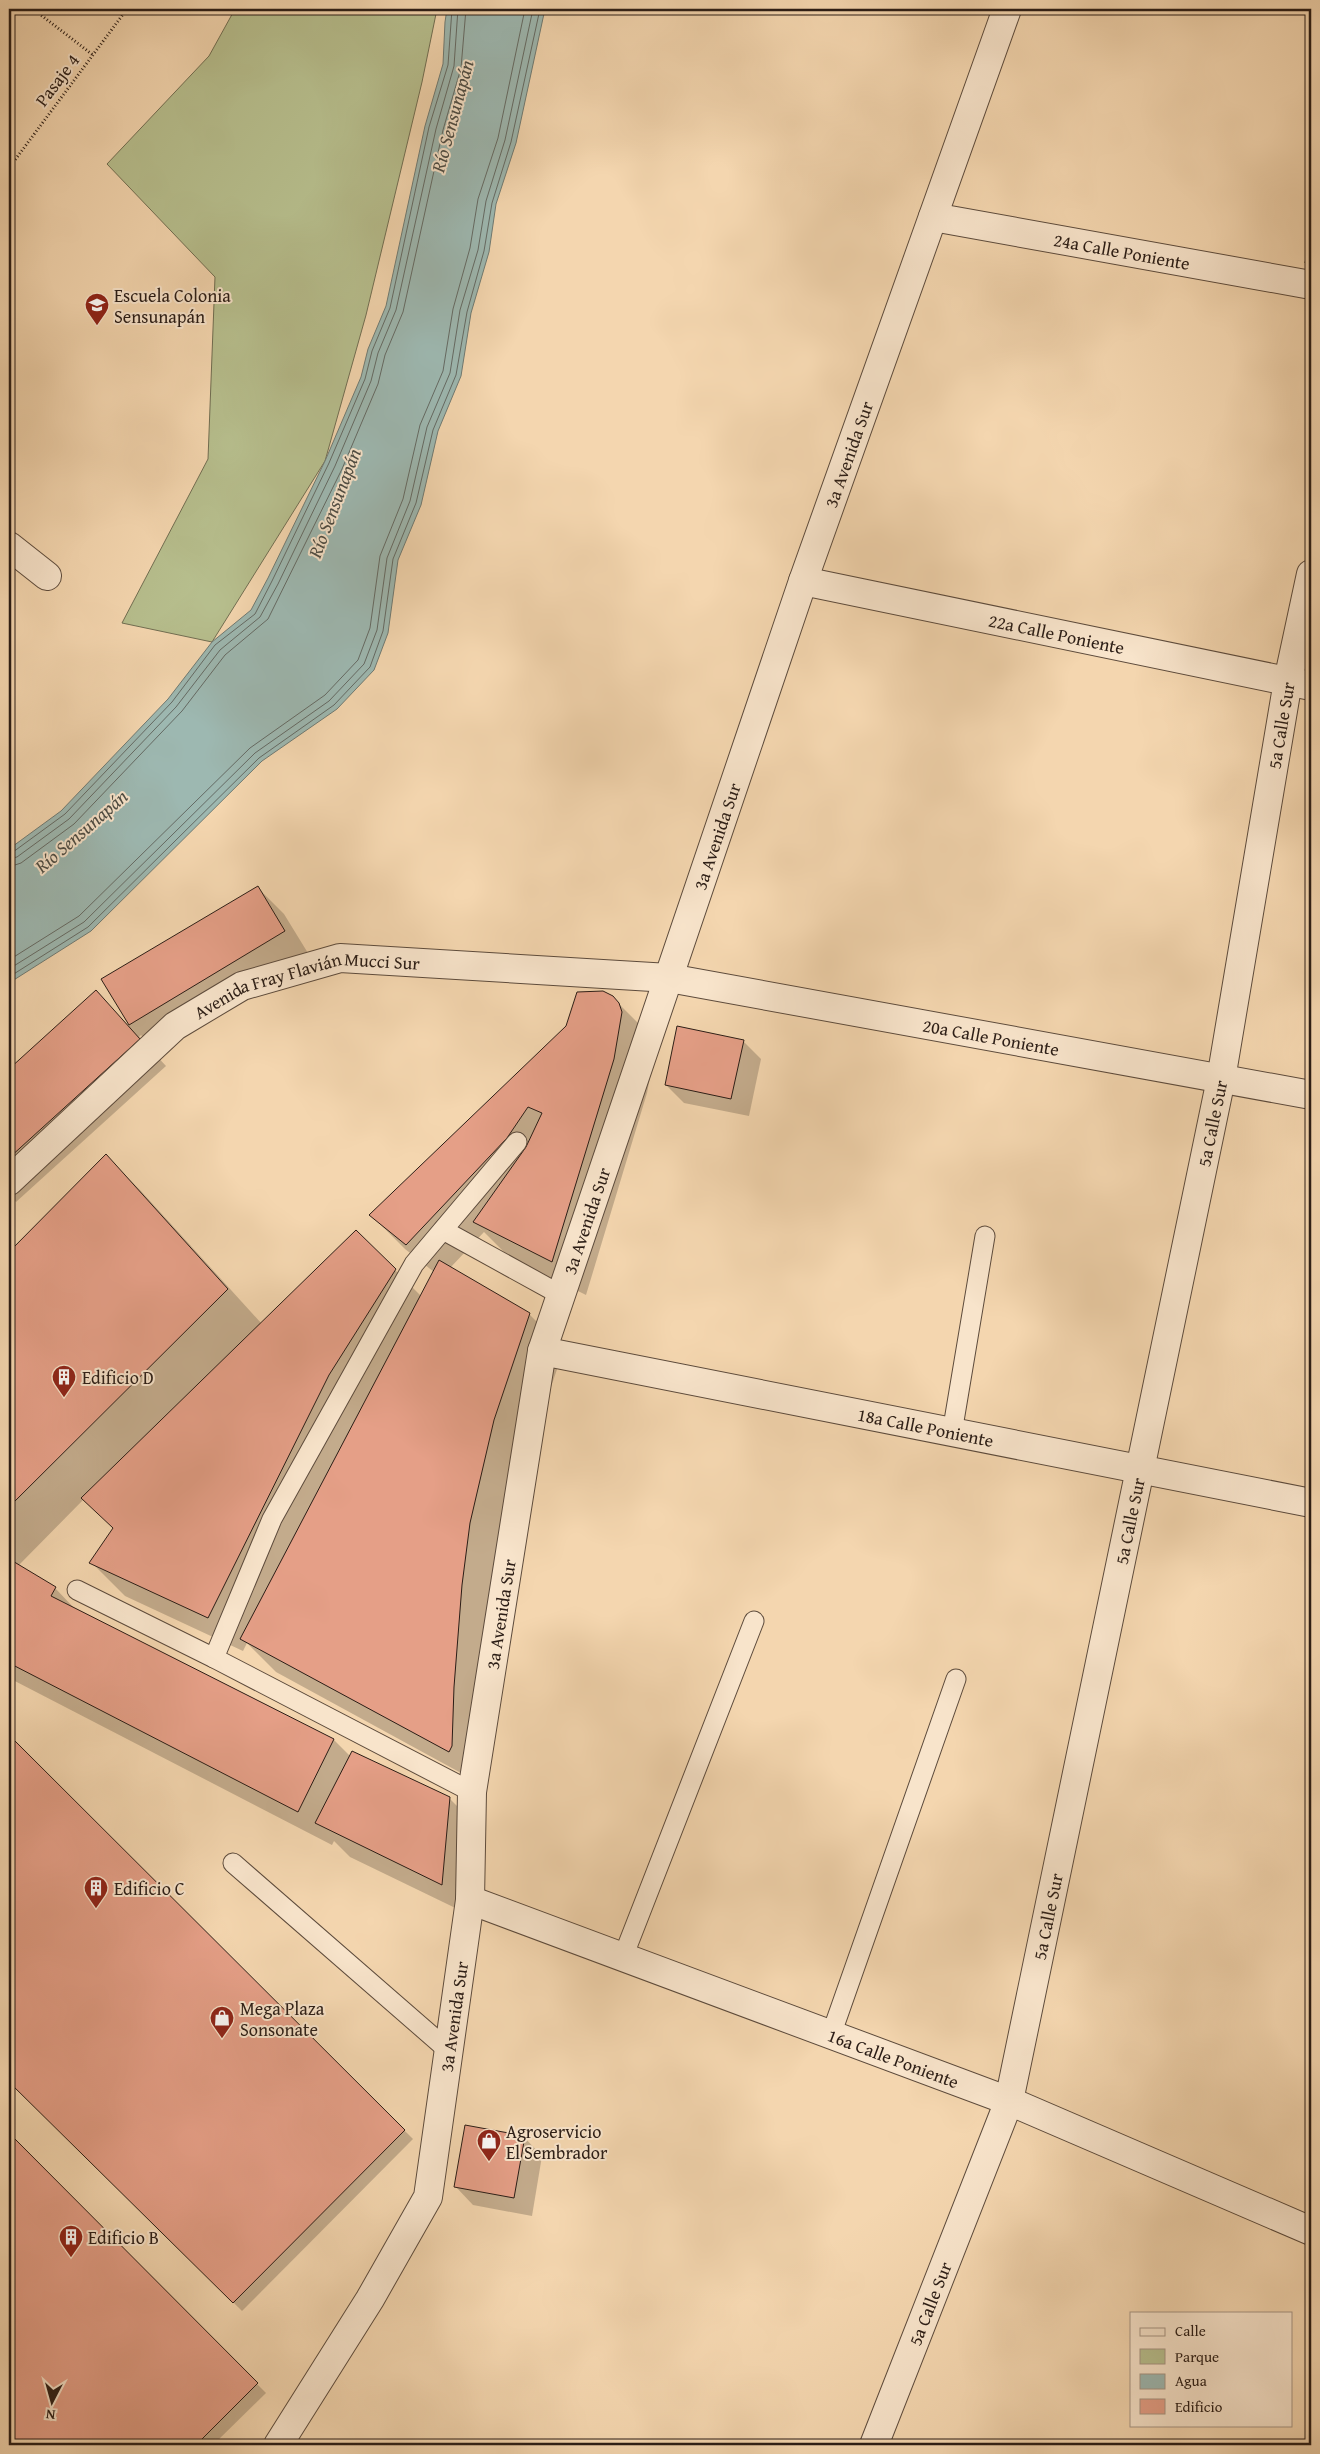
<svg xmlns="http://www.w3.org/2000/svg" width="1320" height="2454" font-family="'Gentium Book Plus',serif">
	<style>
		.green { fill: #b7bf8e; stroke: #716e52 }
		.water { fill: #9db8b1; stroke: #6f7a73 }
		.shadow { fill: #0003 }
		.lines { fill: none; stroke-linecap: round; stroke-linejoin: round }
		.shore { stroke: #646a64; stroke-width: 1 }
		.building { fill: #e59f87; stroke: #2b1d16 }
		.lane-casing { stroke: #5d4b3c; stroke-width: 21 }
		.street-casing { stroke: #5d4b3c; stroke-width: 30 }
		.path { stroke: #2b1d16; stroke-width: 3; stroke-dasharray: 1 2.5; stroke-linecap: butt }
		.lane { stroke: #f8e4cb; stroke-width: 19 }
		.street { stroke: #f8e4cb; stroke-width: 28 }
		.labels { text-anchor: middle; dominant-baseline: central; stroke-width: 4; stroke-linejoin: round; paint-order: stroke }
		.street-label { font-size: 18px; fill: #2b1d16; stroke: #f8e4cb }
		.poi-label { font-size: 18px; fill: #2b1d16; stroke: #f8e4cb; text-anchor: start }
		.water-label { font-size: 19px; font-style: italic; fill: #4d4c44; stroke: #f8e4cb }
	</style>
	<rect width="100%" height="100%" fill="#f4d6af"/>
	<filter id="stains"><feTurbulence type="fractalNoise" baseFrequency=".004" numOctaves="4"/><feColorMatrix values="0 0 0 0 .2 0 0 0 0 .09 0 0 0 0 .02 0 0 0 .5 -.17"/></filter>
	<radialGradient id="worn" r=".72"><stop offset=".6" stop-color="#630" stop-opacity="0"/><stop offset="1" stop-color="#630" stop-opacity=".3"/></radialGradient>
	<!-- green -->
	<path class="green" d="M235,9H437L422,82L366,315L325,461L212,642L122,623L208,459L215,277L107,164L209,56Z"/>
	<!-- water -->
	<path class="water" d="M447,9H545L516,143L496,204L489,252L471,313L461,376L438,431L421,505L398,560L388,633L374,670L337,709L262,761L91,931L9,983V849L61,811L168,699L212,642L251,610L268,578L325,461L361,377L368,349L386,306L425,126L443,64L445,22Z"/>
	<!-- shadow -->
	<g class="shadow">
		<path d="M257,887L284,914L311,958L156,1051L141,1035L139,1037L166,1066L16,1202L9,1194V1071L96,992L129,1026L103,980Z"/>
		<path d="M612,997L647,1032L656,1047L647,1093L586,1295L508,1256L484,1232L450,1268L529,1314L564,1349L528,1454L483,1785L276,1672L247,1643L243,1651L125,1596L91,1562L114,1529L84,1499L18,1566L55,1588L75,1609L334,1740L351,1757L449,1798L484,1833L476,1918L350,1857L334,1841L332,1845L9,1678V1254L106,1156L140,1190L262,1324L395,1270L421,1296L434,1272L405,1249L371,1215Z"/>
		<path d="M743,1041L761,1059L749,1116L684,1103L666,1085Z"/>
		<path d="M9,1737L413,2139L242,2311L9,2080Z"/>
		<path d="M9,2135L266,2393L213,2445H9Z"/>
		<path d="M524,2137L542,2156L532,2216L473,2205L455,2186Z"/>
	</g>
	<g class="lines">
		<!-- shore -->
		<g class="shore">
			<path d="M9,853L13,852L65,814L172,702L215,645L255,614L272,581L329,463L365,379L372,351L390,308L429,127L448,65L452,9"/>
			<path d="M9,859L17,857L69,819L176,707L220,650L260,617L278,584L335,466L371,381L378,353L396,310L436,129L454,66L458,9"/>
			<path d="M9,867L21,863L74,824L182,711L225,655L268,619L342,469L378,384L385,355L403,312L443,130L461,68L466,9"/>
			<path d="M9,960L79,916L250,748L325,695L358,660L370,628L380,556L403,499L420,425L443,371L453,309L470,248L478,199L498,138L525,9"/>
			<path d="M9,969L84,922L255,753L329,701L364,664L377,630L387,558L410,501L427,427L450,373L460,310L478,250L486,201L505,140L533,9"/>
			<path d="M9,977L88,927L259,758L334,705L370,667L383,631L393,559L416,503L433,430L456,375L467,312L484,251L492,203L511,142L540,9"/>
		</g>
	</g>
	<!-- building -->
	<g class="building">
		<path d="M1311,228V264L1305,263Z"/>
		<path d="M258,886L285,931L129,1025L101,979Z"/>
		<path d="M96,990L140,1039L9,1158V1069Z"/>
		<path d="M603,991L613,996L619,1003L622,1012L614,1059L552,1262L473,1222L526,1147L542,1113L528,1107L507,1138L406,1245L369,1215L566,1026L577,992Z"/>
		<path d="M677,1026L744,1040L731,1099L665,1085Z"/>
		<path d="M106,1154L228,1289L9,1507V1252Z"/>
		<path d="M356,1230L396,1269L329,1375L208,1618L89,1563L113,1528L81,1498Z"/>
		<path d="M439,1260L530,1313L494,1420L470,1523L462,1585L454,1687L452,1746L449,1752L240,1639Z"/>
		<path d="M11,1560L56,1587L51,1596L334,1739L298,1812L9,1663V1563Z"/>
		<path d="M9,1735L405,2130L233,2303L9,2082Z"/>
		<path d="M352,1751L450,1797L442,1885L315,1823Z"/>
		<path d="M465,2125L525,2136L514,2198L454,2187Z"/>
		<path d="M9,2133L258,2383L196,2445H9Z"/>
	</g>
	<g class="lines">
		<defs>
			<g id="lane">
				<path d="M443,1230L561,1295"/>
				<path d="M952,1433L985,1236"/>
				<path d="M77,1590L214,1658"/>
				<path d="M472,1792L214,1658L272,1519L414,1264L517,1142"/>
				<path d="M233,1863L449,2051"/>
				<path d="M623,1957L754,1621"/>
				<path d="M831,2035L956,1679"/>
			</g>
			<g id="street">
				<path id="s1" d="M933,217L1311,285"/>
				<path d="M9,546L47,576"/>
				<path id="s2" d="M803,581L1311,686"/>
				<path id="s3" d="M9,1181L175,1026L242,986L340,958L669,978L1311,1095"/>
				<path id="s4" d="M542,1351L1311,1503"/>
				<path id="s5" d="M470,1900L1009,2101L1311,2231"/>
				<path id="s6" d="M278,2445L370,2299L428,2197L470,1900L472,1792L542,1351L803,581L1007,9"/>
				<path id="s7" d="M874,2445L1009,2101L1221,1079L1288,681L1311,574"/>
			</g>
		</defs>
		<!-- lane casing -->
		<use href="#lane" class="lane-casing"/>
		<!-- street casing -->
		<use href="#street" class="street-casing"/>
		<!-- path -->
		<g class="path">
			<path d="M33,9L93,55"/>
			<path d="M9,168L127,9"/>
		</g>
		<!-- lane -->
		<use href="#lane" class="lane"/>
		<!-- street -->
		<use href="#street" class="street"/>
	</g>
	<!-- icons -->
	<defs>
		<symbol id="school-pin" viewBox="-11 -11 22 30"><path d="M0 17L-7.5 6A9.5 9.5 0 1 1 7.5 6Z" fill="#8f2418" stroke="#f8e4cb"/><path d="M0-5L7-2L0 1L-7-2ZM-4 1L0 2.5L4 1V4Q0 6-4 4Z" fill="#fff"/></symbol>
		<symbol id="building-pin" viewBox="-11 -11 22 30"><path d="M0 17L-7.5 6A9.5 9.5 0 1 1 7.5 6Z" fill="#8f2418" stroke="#f8e4cb"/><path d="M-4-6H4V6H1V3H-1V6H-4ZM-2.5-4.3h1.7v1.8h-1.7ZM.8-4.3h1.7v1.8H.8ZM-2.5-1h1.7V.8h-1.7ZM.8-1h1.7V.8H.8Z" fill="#fff"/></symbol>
		<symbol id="shop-pin" viewBox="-11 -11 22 30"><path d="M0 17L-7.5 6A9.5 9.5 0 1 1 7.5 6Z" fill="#8f2418" stroke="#f8e4cb"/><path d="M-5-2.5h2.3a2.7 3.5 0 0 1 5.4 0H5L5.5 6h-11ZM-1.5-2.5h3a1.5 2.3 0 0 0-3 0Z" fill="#fff"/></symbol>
	</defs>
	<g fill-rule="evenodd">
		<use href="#school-pin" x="83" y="291" width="28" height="38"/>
		<use href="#building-pin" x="50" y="1363" width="28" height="38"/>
		<use href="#building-pin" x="82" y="1874" width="28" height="38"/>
		<use href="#shop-pin" x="208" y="2004" width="28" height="38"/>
		<use href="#shop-pin" x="475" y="2127" width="28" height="38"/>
		<use href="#building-pin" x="57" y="2223" width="28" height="38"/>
	</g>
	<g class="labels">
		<!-- street labels -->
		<g class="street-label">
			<text transform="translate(57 80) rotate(-53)">Pasaje 4</text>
			<text stroke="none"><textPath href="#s1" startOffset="192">24a Calle Poniente</textPath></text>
			<text stroke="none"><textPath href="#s6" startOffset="2092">3a Avenida Sur</textPath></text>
			<text stroke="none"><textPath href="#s2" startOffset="259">22a Calle Poniente</textPath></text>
			<text stroke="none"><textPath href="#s7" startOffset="1772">5a Calle Sur</textPath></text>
			<text stroke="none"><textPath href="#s6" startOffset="1688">3a Avenida Sur</textPath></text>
			<text stroke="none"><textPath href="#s3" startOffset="369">Avenida Fray Flavián Mucci Sur</textPath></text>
			<text stroke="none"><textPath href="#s3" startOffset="1064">20a Calle Poniente</textPath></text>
			<text stroke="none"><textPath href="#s7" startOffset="1368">5a Calle Sur</textPath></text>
			<text stroke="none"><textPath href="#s6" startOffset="1282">3a Avenida Sur</textPath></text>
			<text stroke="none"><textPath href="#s4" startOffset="391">18a Calle Poniente</textPath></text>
			<text stroke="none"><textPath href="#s7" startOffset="962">5a Calle Sur</textPath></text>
			<text stroke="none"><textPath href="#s6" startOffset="878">3a Avenida Sur</textPath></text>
			<text stroke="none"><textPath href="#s7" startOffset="558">5a Calle Sur</textPath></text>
			<text stroke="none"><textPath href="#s6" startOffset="472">3a Avenida Sur</textPath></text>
			<text stroke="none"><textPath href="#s5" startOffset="452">16a Calle Poniente</textPath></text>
			<text stroke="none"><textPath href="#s7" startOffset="152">5a Calle Sur</textPath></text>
		</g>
		<!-- poi labels -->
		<g class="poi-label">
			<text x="114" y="295">Escuela Colonia<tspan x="114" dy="21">Sensunapán</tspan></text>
			<text x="82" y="1377">Edificio D</text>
			<text x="114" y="1888">Edificio C</text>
			<text x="240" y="2008">Mega Plaza<tspan x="240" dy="21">Sonsonate</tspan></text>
			<text x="506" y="2131">Agroservicio<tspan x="506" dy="21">El Sembrador</tspan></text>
			<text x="88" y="2237">Edificio B</text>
		</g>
		<!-- water labels -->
		<g class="water-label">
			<text transform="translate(452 116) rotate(-75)">Río Sensunapán</text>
			<text transform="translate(334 503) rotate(-69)">Río Sensunapán</text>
			<text transform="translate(81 831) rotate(-41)">Río Sensunapán</text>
		</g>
	</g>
	<!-- margin -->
	<rect width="1320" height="2454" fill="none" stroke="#f4d6af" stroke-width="30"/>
	<rect x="10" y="10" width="1300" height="2434" fill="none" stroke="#2b1d16" stroke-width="2.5"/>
	<rect x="15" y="15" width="1290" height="2424" fill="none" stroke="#2b1d16"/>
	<!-- legend -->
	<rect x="1130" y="2312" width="162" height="115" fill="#f8e4cb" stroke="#a69483"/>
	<rect x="1140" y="2328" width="25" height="8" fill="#f8e4cb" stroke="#a69483"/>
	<text x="1175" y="2336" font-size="15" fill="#2b1d16">Calle</text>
	<rect x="1140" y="2349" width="25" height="15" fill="#b7bf8e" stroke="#a69483"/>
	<text x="1175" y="2362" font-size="15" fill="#2b1d16">Parque</text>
	<rect x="1140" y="2374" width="25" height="15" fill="#9db8b1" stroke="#a69483"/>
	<text x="1175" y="2386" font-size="15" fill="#2b1d16">Agua</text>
	<rect x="1140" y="2399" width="25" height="15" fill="#e59f87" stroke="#a69483"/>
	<text x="1175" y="2412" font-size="15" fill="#2b1d16">Edificio</text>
	<!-- north arrow -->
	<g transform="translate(52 2402) rotate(186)" stroke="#f8e4cb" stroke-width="4" paint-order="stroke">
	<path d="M0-4L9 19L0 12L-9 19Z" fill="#2b1d16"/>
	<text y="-8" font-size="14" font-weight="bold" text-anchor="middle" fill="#2b1d16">N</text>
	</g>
	<rect width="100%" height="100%" filter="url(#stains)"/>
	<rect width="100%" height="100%" fill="url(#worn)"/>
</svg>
